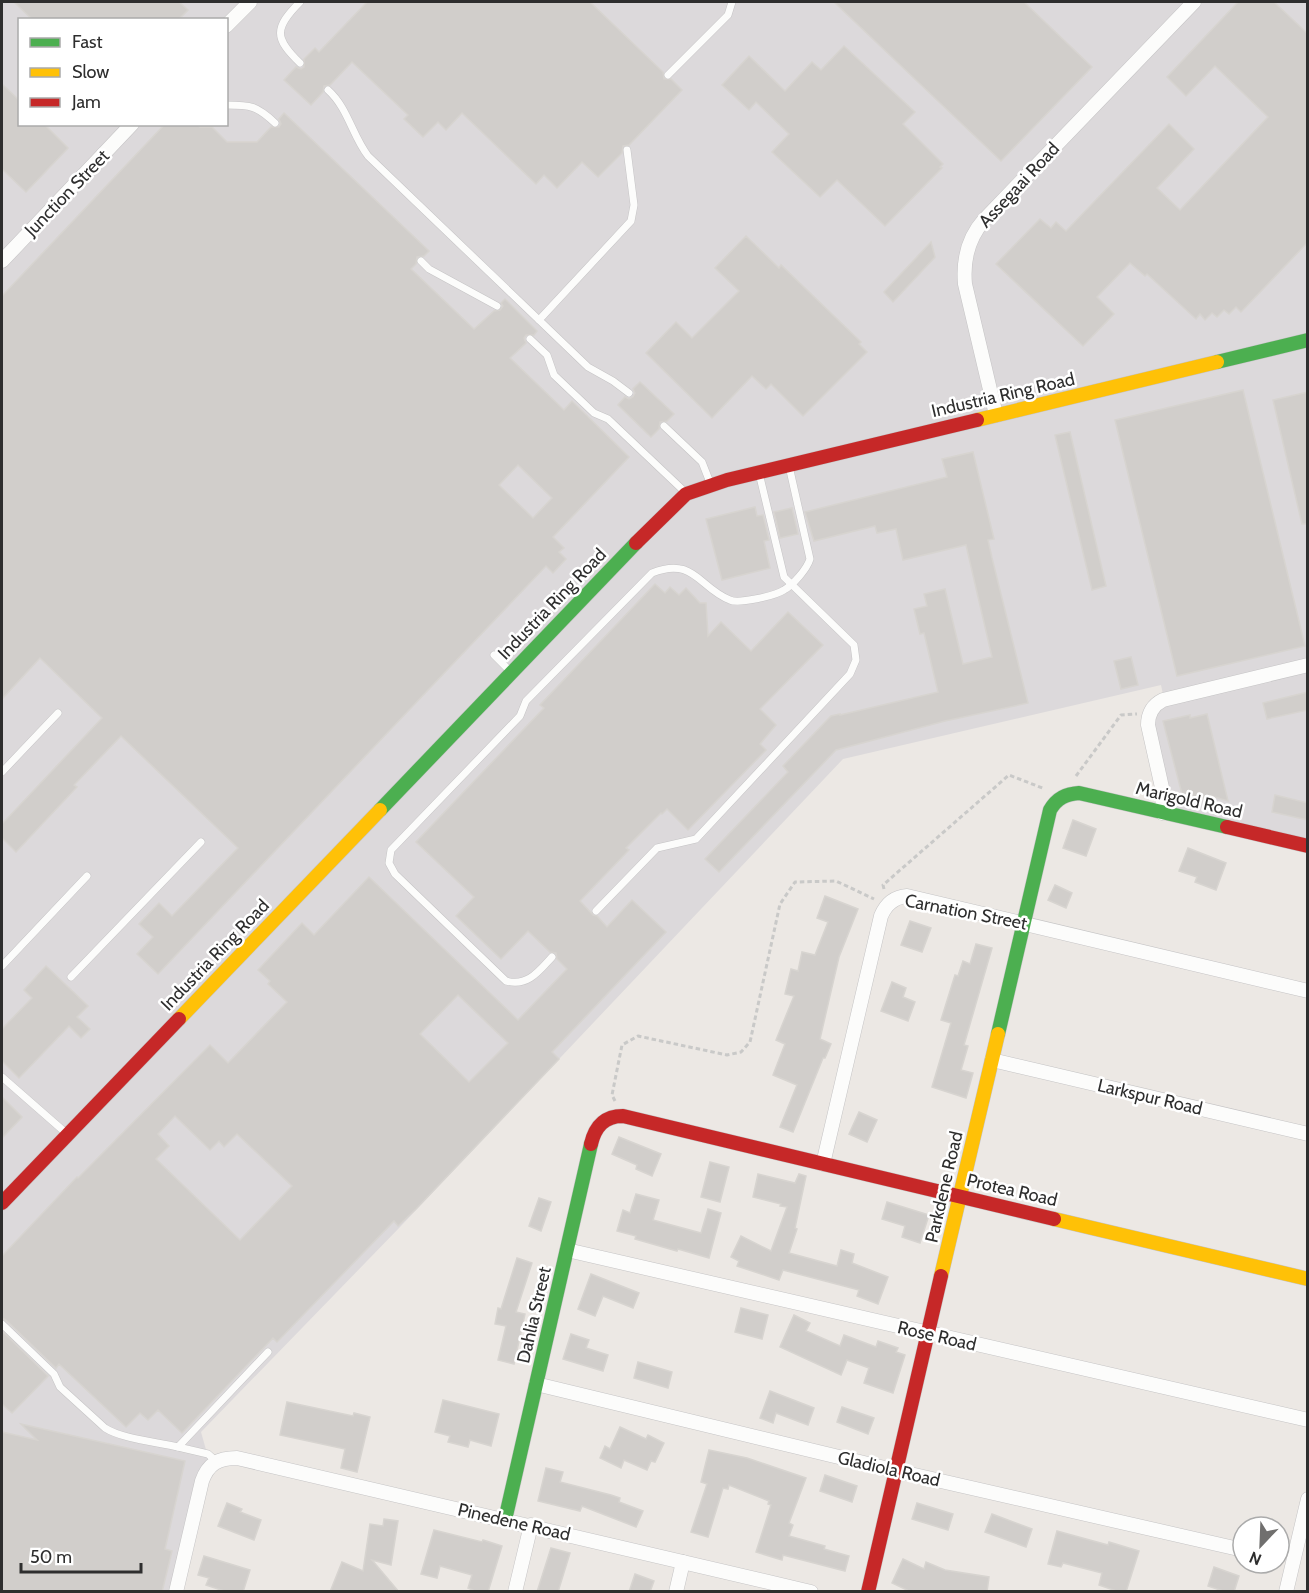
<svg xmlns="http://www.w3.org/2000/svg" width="1309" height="1593" font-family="Cabin,sans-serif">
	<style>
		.industrial { fill: #dcd9db; fill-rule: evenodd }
		.building { fill: #d1cecb; stroke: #d7d4d0; stroke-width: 1.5; fill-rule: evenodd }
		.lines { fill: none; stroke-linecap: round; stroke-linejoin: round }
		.lane-casing { stroke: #c5c4c5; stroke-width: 8 }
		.street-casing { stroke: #c5c4c5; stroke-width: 15 }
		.fast-casing { stroke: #c5c4c5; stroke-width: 15 }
		.slow-casing { stroke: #c5c4c5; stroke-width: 15 }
		.jam-casing { stroke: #c5c4c5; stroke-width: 15 }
		.path { stroke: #c9c9c8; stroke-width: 3; stroke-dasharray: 4.5 3; stroke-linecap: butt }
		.lane { stroke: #fcfcfb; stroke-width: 7 }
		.street { stroke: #fcfcfb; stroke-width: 14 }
		.fast { stroke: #4caf50; stroke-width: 14 }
		.slow { stroke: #ffc107; stroke-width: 14 }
		.jam { stroke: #c62828; stroke-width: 14 }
		.labels { text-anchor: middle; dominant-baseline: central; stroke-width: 5; stroke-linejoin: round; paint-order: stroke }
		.street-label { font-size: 18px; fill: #2e2e2e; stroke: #fff }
	</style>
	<rect width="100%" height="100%" fill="#ece8e4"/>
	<!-- industrial -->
	<path class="industrial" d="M2,2H1307V848L1161,813L1147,724L1164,699L1161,685L843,759L400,1227L201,1432L210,1464L176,1591L2,1592ZM20,20H226V124H20Z"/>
	<!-- building -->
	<g class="building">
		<path d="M14,2H179L188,10L178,20H33Z"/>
		<path d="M367,2H590L663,72L664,79H671L682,90L629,145L623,146L622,153L598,177L582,162L557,188L544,175L536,184L462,113L446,130L438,122L423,137L404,119L408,115L352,62L330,85L324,86L323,92L311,105L284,80L296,67L301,69L304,67V59L315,48L319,52Z"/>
		<path d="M834,2H1024L1092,67L1001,161Z"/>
		<path d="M1238,2H1274L1308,34V242L1241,312L1236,307L1229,314L1224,310L1217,317L1212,313L1205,320L1200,314L1196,319L1147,274L1145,276L1130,263L1097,297L1114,314L1083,346L996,264L1040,219L1051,228L1056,222L1066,231L1169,124L1194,149L1157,188L1180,210L1268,117L1215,66L1186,96L1167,77Z"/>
		<path d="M844,46L915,112L903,124L943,164L940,167L942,168L885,226L837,180L820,197L772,152L789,134L756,102L749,110L722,85L749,56L785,91L812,62L821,70Z"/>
		<path d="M2,84L20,101V124H44L68,148L26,192L2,169Z"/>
		<path d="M284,113L429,251L424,256L417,257L416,264L411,269L474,329L494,311L500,310L503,306L501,303L505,299L537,331L534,335H526L524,338L526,343L510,358L564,410L572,401L629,457L553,537L564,548L559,552L566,559L553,573L546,566L158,974L137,954L153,937L139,924L159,903L172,916L238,848L121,736L74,785L77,787L16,852L2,838V824L102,718L40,658L2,699V296L165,124H197L200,127H212L227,142H257L271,127H279L281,124L279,119ZM518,465L552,498L533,518L499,485Z"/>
		<path d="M746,236L779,268L781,265L861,342L859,344L867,352L803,416L771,384L766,389L752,376L712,418L646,353L676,322L692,338L739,291L715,268Z"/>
		<path d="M931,242L935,257L893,302L884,292Z"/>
		<path d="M640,382L674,414L667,421L660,422L659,429L651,437L618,405L625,397L629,399L633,397L635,393L633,389Z"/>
		<path d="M1243,390L1305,646L1177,676L1115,420Z"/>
		<path d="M1308,392V524H1302L1273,400Z"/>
		<path d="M1070,432L1106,586L1092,590L1055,435Z"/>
		<path d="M973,452L994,539L988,540L992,558L1028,703L945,721L836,750L719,872L705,859L788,772L783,766L831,716L840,714V715L938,692L924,633L920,634L914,609L927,606L924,594L945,589L963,664L992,657L966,545L903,560L896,529L877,533L875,526L814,541L805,512L947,477L942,459Z"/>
		<path d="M755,507L757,516L763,515L769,540L764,541L770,568L722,580L706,519Z"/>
		<path d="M792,508L798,534L780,538L774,512Z"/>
		<path d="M655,584L665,593L670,587L679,595L686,588L700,603H706L708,636L721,622L751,651L788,612L823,645L760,709L776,725L760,744L766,750L688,830L667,809L662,814L661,813L626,848L629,850L580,901L593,915L597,916L607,927L632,900L666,932L552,1052L559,1059L416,1209L398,1226L394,1221L277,1342L273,1338L182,1433L158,1410L148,1420L140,1413L126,1427L59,1364L56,1368L6,1320L2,1318V1256L77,1177L78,1178L210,1045L228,1063L287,1002L268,984L270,981L258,970L302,923L314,935L369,877L518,1020L567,969L557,959L556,953L550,952L528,931L501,959L456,916L474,897L416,842L544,708L540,705ZM458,995L508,1043L469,1082L420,1034ZM175,1116L210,1150L219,1141L224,1147L237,1134L292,1186L240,1240L156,1159L169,1146L158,1134Z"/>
		<path d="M1131,657L1138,685L1121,689L1114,661Z"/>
		<path d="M1308,692V710L1267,719L1263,703Z"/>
		<path d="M1207,714L1228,801L1211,796L1210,800L1182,794L1163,721L1190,715V718Z"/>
		<path d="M1275,795L1308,803V820L1272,812Z"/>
		<path d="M1073,820L1096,829L1086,856L1063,848Z"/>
		<path d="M1188,848L1226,863L1216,890L1195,882L1197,877L1179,871Z"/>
		<path d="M1055,885L1072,893L1066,908L1048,900Z"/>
		<path d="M825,896L858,909L839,957L820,1039L831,1044L825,1058H823L793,1132L780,1127L797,1085L773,1075L785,1044L776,1040L794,996L785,994L791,969L798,971L802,952L815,955L828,922L817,918Z"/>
		<path d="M910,921L931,928L922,952L901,945Z"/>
		<path d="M976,944L992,948L964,1045L968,1046L961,1070L973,1073L966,1098L932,1087L951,1023L941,1020L955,975L958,976L963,961L970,964Z"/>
		<path d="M46,966L88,1006L77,1017L90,1029L81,1038L69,1026L19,1078L2,1061V1029L32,998L24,990Z"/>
		<path d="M892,982L906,988L903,997L915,1002L908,1021L881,1011Z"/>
		<path d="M2,1097L22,1117L2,1138Z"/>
		<path d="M859,1112L877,1120L867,1142L849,1134Z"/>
		<path d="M619,1137L661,1154L652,1176L636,1169L637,1165L612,1154Z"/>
		<path d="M710,1162L729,1167L720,1202L701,1197Z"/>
		<path d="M758,1174L795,1183L799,1174L806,1176L795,1228L797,1229L789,1253L837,1266L841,1250L854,1254L852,1263L888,1277L878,1304L857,1296L859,1290L783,1270L779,1280L737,1266L739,1261L731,1257L741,1236L771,1251L787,1207L780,1206L781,1204L753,1197Z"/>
		<path d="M636,1194L659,1200L653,1220L701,1233L708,1209L721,1213L709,1258L678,1249L677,1251L635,1239L636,1236L617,1231L623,1210L630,1213Z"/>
		<path d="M539,1198L551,1202L541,1231L529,1226Z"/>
		<path d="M887,1202L929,1215L920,1243L902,1237L905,1226L882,1219Z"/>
		<path d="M517,1258L532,1263L516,1312L525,1314L514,1364L498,1360L506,1326L495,1324L498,1308L501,1309Z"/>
		<path d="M591,1274L639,1293L633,1308L603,1296L595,1316L578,1309Z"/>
		<path d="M741,1308L768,1315L762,1339L735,1332Z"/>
		<path d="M794,1315L810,1323L806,1331L840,1346L844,1335L876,1347L878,1341L898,1348L896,1352L905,1355L893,1393L864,1383L869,1368L847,1360L841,1375L780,1347Z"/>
		<path d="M2,1331L48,1376L12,1413L2,1404Z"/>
		<path d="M571,1334L589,1340L586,1348L608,1355L603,1371L563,1359Z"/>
		<path d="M638,1362L672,1372L668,1388L634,1378Z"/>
		<path d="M770,1391L814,1408L808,1425L776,1413L773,1423L760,1418Z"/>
		<path d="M443,1400L499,1414L491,1446L470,1440L468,1447L448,1442L450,1436L435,1432Z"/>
		<path d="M287,1402L353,1416L354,1413L370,1417L357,1472L341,1468L345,1449L280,1435Z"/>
		<path d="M842,1407L874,1418L868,1434L837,1422Z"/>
		<path d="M21,1424L185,1461L165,1549L172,1551L162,1592H2V1432L37,1440Z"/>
		<path d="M620,1427L646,1439L648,1435L664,1443L655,1462L651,1461L647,1470L624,1460L621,1468L600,1458L605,1446L610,1449Z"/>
		<path d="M709,1450L747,1458L806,1478L789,1523L793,1525L789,1536L825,1546L824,1549L849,1556L845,1571L783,1555L782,1560L756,1552L771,1505L768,1504L769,1501L729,1485L728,1489L723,1488L708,1537L691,1532L707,1484L701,1482Z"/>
		<path d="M546,1468L563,1472L560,1482L611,1495L620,1498L619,1502L643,1511L636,1527L582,1506L580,1511L538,1501Z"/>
		<path d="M825,1475L857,1486L852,1502L820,1491Z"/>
		<path d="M227,1503L242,1509L240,1512L261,1520L254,1540L218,1526Z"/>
		<path d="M917,1503L953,1514L948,1530L912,1519Z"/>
		<path d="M992,1514L1032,1529L1026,1547L985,1532Z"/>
		<path d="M384,1519L398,1521L391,1565L372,1560L399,1592H330L342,1562L363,1571L370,1524L383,1526Z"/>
		<path d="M434,1530L482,1542L483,1540L502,1546L488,1592H477L468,1588L472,1575L440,1566L437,1578L421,1574Z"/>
		<path d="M1057,1531L1108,1545L1109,1542L1139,1551L1126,1592H1119L1099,1585L1102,1573L1063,1563L1061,1567L1048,1564Z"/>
		<path d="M551,1548L570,1553L558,1592H537Z"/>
		<path d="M204,1556L250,1570L243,1592H227L206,1585L209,1578L198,1575Z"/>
		<path d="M903,1559L924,1569L926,1562L945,1570L989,1577L987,1592H911L892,1583Z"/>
		<path d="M1214,1567L1239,1576L1234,1592H1226L1208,1586Z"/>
		<path d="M635,1574L654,1581L650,1592H629Z"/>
	</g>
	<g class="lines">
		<defs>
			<g id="lane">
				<path d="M300,2C274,28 274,38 300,63"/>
				<path d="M668,75L728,15L732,2"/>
				<path d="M328,90C348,108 352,135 368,156L588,367L613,381L629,393"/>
				<path d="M226,105C251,105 257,106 275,123"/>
				<path d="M421,261L429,269L497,306"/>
				<path d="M539,320L631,221L634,205L627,150"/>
				<path d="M530,339L547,355L554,375L594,413L608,419L685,492"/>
				<path d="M664,426L702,462L711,485"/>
				<path d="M494,655L511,672"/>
				<path d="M2,772L58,713"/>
				<path d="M596,911L657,848L696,839L850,674L856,660L854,645L784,577L759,473"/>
				<path d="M552,957C539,971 528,987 506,981L395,874L389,863L391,850L520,716L526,701L652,573C694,556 699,588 730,600C738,604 775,596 784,590C793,585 807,569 810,559L789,466"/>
				<path d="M2,966L87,876"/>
				<path d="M71,977L201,842"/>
				<path d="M2,1077L66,1133"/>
				<path d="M2,1324L54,1374L60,1387L105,1428C122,1439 157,1442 178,1447L268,1352"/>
				<path d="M178,1447L208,1454L216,1461"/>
			</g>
			<g id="street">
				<path d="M226,26L250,2"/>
				<path d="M2,261L132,124"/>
				<path d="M996,415L965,284C963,261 968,238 984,220L1194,2"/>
				<path d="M1162,813L1163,792L1148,725C1148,713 1153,705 1163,700L1308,665"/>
				<path d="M992,1060L1308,1134"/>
				<path d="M823,1164L881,916C886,904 894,897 907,896L1308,991"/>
				<path d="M567,1250L1308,1420"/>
				<path d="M536,1384L897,1471L1243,1550"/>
				<path d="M176,1592L202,1481C208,1464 218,1458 237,1458L811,1592"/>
				<path d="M515,1592L531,1525"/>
				<path d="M676,1592L683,1562"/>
				<path d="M1286,1592L1308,1499"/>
			</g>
			<g id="fast">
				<path d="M1217,362L1308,340"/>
				<path d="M380,810L636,543"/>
				<path d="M998,1034L1050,810C1057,798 1066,794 1079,793L1227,827"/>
				<path d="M505,1520L591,1144"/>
			</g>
			<g id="slow">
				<path d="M977,420L1217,362"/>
				<path d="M179,1019L380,810"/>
				<path d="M1054,1219L1308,1279"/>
				<path d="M941,1276L998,1034"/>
			</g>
			<g id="jam">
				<path d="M636,543L686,494L727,480L977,420"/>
				<path d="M1227,827L1308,846"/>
				<path d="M591,1144C595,1127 604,1116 623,1116L1054,1219"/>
				<path d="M2,1203L179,1019"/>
				<path d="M868,1592L941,1276"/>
			</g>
		</defs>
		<!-- lane casing -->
		<use href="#lane" class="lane-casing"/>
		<!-- street casing -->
		<use href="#street" class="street-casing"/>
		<!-- fast casing -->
		<use href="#fast" class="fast-casing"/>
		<!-- slow casing -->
		<use href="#slow" class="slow-casing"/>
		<!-- jam casing -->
		<use href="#jam" class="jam-casing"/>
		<!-- path -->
		<g class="path">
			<path d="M1076,776L1121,715L1137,714"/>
			<path d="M884,889L883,885L1009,775L1045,789"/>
			<path d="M615,1101L612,1095L622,1045L638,1036L727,1055L741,1052L750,1042L780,904L795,882L836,881L874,899"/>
		</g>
		<!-- lane -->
		<use href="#lane" class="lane"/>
		<!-- street -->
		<use href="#street" class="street"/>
		<!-- fast -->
		<use href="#fast" class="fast"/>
		<!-- slow -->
		<use href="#slow" class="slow"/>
		<!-- jam -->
		<use href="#jam" class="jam"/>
	</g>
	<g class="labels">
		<!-- street labels -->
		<g class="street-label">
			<text transform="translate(1019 185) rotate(-47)">Assegaai Road</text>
			<text transform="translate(67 193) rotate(-46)">Junction Street</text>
			<text transform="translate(1003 395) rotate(-13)">Industria Ring Road</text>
			<text transform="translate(552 604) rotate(-46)">Industria Ring Road</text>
			<text transform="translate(1189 800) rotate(13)">Marigold Road</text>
			<text transform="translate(966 912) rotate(11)">Carnation Street</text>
			<text transform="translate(215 955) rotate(-46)">Industria Ring Road</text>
			<text transform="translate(1150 1097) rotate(13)">Larkspur Road</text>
			<text transform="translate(944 1187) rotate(-77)">Parkdene Road</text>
			<text transform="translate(1012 1190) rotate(13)">Protea Road</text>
			<text transform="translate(534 1315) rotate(-77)">Dahlia Street</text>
			<text transform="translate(937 1336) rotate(13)">Rose Road</text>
			<text transform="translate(889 1469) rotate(13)">Gladiola Road</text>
			<text transform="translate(514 1522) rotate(13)">Pinedene Road</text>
		</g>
	</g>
	<!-- border -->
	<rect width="1309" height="1593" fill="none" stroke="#2e2e2e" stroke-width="6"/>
	<!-- legend -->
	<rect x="18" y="18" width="210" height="108" fill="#ffffff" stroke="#ababab" stroke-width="1.5"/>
	<rect x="30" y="38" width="30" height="9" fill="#4caf50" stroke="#ababab" stroke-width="1.5"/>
	<text x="72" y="48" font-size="18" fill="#2e2e2e">Fast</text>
	<rect x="30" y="68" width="30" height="9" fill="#ffc107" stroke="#ababab" stroke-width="1.5"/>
	<text x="72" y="78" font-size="18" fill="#2e2e2e">Slow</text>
	<rect x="30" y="98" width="30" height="9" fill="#c62828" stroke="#ababab" stroke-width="1.5"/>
	<text x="72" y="108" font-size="18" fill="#2e2e2e">Jam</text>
	<!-- north arrow -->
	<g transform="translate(1261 1545) rotate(203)"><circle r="28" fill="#ffffff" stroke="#ababab" stroke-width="1.5"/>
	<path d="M0-4.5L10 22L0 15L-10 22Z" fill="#706f6e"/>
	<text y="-9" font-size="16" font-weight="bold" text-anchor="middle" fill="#2e2e2e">N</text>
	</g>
	<!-- scale -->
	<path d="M21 1563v9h120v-9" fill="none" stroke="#2e2e2e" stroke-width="3"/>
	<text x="30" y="1563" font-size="18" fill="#2e2e2e" stroke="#ffffff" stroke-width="4.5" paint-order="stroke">50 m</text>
</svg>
